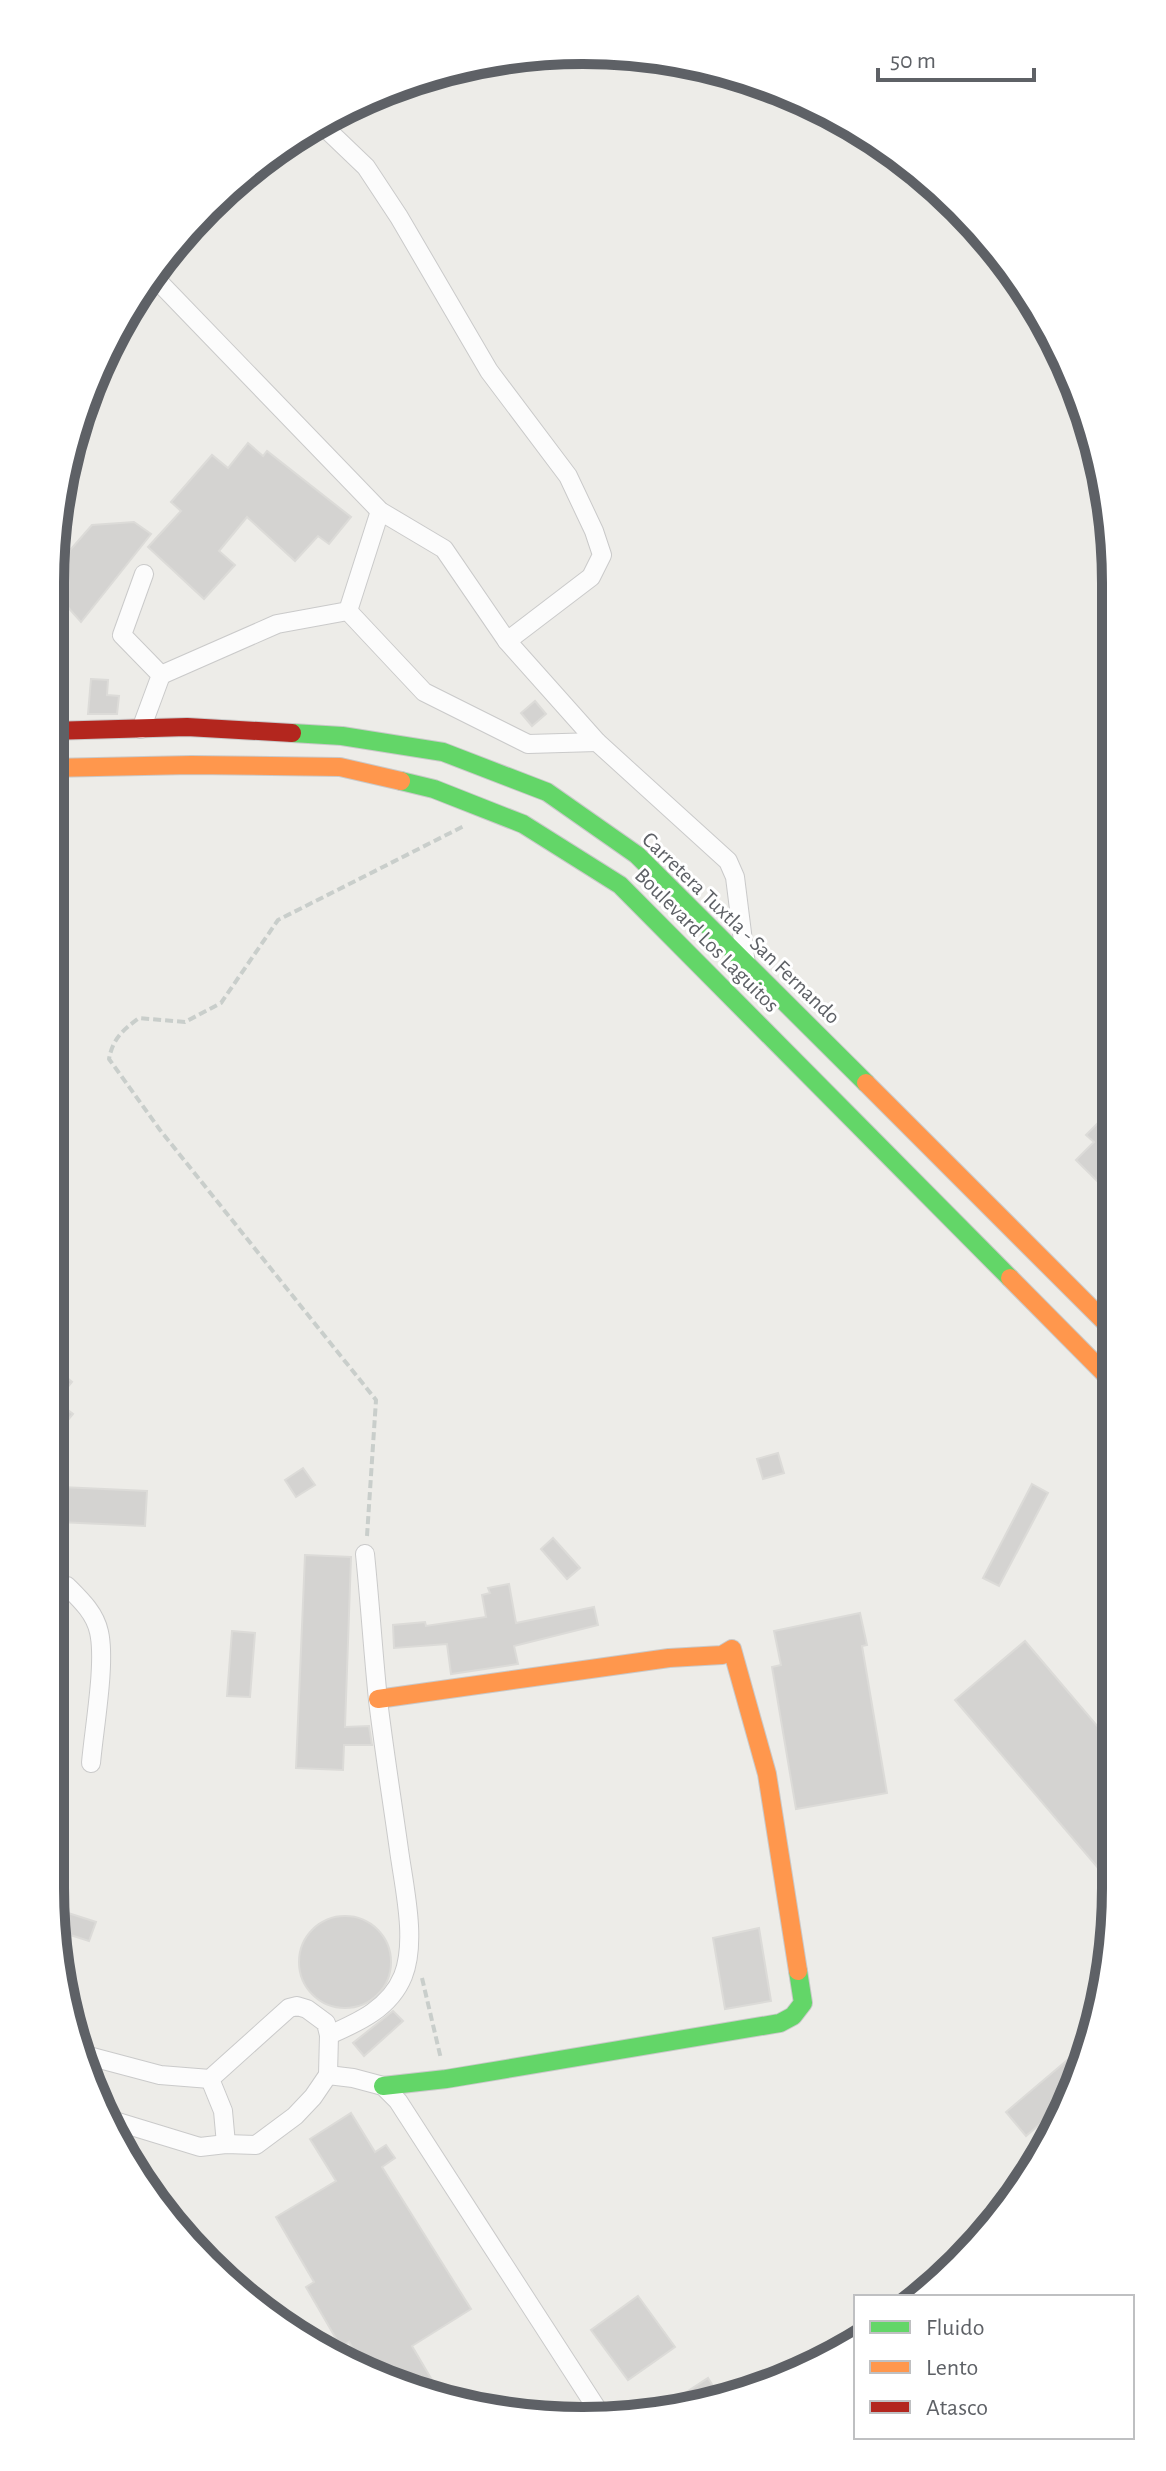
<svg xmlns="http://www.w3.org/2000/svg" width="1166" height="2471" font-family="'Alegreya Sans',sans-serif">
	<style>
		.building { fill: #d4d3d1; stroke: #dcdbd8; stroke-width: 2 }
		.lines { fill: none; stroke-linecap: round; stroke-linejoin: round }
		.street-casing { stroke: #cacaca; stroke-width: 20 }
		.fast-casing { stroke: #c9c9c9; stroke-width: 20 }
		.slow-casing { stroke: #c9c9c9; stroke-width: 20 }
		.jam-casing { stroke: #c9c9c9; stroke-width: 20 }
		.path { stroke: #c9cecb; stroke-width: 4; stroke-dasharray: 8 4; stroke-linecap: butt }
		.street { stroke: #fcfcfc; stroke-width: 18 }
		.fast { stroke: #63d668; stroke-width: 18 }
		.slow { stroke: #ff974d; stroke-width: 18 }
		.jam { stroke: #b3261e; stroke-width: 18 }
		.labels { text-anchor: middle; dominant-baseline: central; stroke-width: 6; stroke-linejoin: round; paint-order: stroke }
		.street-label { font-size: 22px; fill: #5e6166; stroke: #fff }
		.rim { fill: none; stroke: #5e6166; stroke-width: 10 }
	</style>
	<rect width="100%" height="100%" fill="#edece8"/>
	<!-- building -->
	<g class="building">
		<path d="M248,443L263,456L267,451L351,517L329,544L318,536L295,561L247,517L219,551L235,565L204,599L148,547L181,511L171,502L212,455L228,468Z"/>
		<path d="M134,522L151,534L81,622L66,605L50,632L51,572L92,525Z"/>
		<path d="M91,679L108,680L107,695L119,696L117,714H88Z"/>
		<path d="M535,701L546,714L532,726L521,713Z"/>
		<path d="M1113,1108V1143L1114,1184L1105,1176L1098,1182L1076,1160L1094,1142L1086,1135Z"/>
		<path d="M50,1364L72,1382L56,1401L73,1414L50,1442Z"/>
		<path d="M778,1453L784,1473L763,1479L757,1459Z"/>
		<path d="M303,1468L315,1485L296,1497L285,1480Z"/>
		<path d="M1032,1484L1048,1493L999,1586L983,1578Z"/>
		<path d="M61,1487L147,1491L145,1526L59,1522Z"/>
		<path d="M553,1538L580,1568L567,1579L541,1549Z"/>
		<path d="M305,1555L351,1557L345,1727L369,1726L372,1745H344L343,1770L296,1768Z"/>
		<path d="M509,1584L516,1623L594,1607L598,1625L514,1646L518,1664L451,1674L447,1644L394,1648L393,1625L425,1622L426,1626L486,1617L482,1595L490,1593L488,1588Z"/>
		<path d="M860,1613L867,1645L862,1646L887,1793L796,1809L772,1667L781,1665L774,1631Z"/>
		<path d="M232,1631L255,1633L250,1697L227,1696Z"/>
		<path d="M1025,1641L1116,1748V1889L955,1700Z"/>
		<path d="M65,1912L96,1922L89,1941L58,1931Z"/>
		<circle cx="345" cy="1962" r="46"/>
		<path d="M759,1928L771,2001L725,2009L713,1938Z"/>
		<path d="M393,2011L403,2021L364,2056L353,2043Z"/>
		<path d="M1091,2040L1076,2092L1064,2110L1061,2106L1026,2136L1006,2112Z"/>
		<path d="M351,2113L375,2152L386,2145L395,2158L382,2167L471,2309L412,2346L442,2397L364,2367L349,2342L341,2347L306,2287L314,2282L276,2217L336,2181L310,2139Z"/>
		<path d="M638,2296L675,2347L628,2380L591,2330Z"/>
		<path d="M708,2378L722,2400L654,2416L653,2414Z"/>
	</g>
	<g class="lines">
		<defs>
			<g id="street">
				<path d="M319,122L366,167L399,217L489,371L568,476L594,531L602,555L591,577L507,641"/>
				<path d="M149,276L156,279L380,511L444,549L507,641L597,742L728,861L735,877L746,965"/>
				<path d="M348,611L424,692L528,744L597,742"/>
				<path d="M161,675L277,624L348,611L380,511"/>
				<path d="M141,729L161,675L122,635L144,574"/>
				<path d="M50,1585L67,1586C80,1599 95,1613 99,1632C106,1663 94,1728 91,1763"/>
				<path d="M329,2035C359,2022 390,2008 403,1976C417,1941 404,1887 399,1850C392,1800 384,1750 378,1700C373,1651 370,1603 365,1554"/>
				<path d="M77,2053L160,2075L210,2079L289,2008L297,2006L307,2009L326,2023L329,2035L328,2075L313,2097L295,2116L256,2145L226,2144L200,2147L105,2118"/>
				<path d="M328,2075L353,2078L383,2086L398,2101L601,2415"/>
				<path d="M210,2079L223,2111L226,2144"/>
			</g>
			<g id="fast">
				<path d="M292,733L342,736L443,752L547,792L637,855L866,1083"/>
				<path d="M401,781L434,789L523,824L620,885L1010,1278"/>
				<path d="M383,2086L446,2079L780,2023L793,2016L803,2003L798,1971"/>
			</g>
			<g id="slow">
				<path d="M50,768L191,765L340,767L401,781"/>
				<path d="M866,1083L1114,1331"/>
				<path d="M1010,1278L1114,1383"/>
				<path d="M378,1699L669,1658L722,1655L732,1649L767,1774L798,1971"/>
			</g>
			<path id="jam" d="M50,731L187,727L292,733"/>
		</defs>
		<!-- street casing -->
		<use href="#street" class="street-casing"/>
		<!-- fast casing -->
		<use href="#fast" class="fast-casing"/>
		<!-- slow casing -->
		<use href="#slow" class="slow-casing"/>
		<!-- jam casing -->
		<use href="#jam" class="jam-casing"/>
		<!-- path -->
		<g class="path">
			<path d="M367,1536L376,1400L160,1130L109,1059C113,1038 123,1030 139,1018L185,1022L221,1003L278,920L464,826"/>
			<path d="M422,1978L441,2059"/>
		</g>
		<!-- street -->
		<use href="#street" class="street"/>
		<!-- fast -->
		<use href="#fast" class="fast"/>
		<!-- slow -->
		<use href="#slow" class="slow"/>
		<!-- jam -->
		<use href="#jam" class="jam"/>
	</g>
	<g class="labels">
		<!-- street labels -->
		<g class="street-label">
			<text transform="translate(741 928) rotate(44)">Carretera Tuxtla - San Fernando</text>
			<text transform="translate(707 940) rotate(45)">Boulevard Los Laguitos</text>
		</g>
	</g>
	<!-- crop -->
	<path d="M0 0H1166V2471H0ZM583 64H583A519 519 0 0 1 1102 583V1888A519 519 0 0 1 583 2407H583A519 519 0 0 1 64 1888V583A519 519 0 0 1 583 64Z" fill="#fff" fill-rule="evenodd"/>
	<path class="rim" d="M583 64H583A519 519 0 0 1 1102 583V1888A519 519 0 0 1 583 2407H583A519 519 0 0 1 64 1888V583A519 519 0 0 1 583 64Z"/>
	<!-- legend -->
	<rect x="854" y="2295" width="280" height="144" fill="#ffffff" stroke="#bfc0c2" stroke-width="2"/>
	<rect x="870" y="2321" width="40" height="12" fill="#63d668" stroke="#bfc0c2" stroke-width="2"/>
	<text x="926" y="2335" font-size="24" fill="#5e6166">Fluido</text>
	<rect x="870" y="2361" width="40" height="12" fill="#ff974d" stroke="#bfc0c2" stroke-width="2"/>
	<text x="926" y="2375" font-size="24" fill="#5e6166">Lento</text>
	<rect x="870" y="2401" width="40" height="12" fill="#b3261e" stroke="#bfc0c2" stroke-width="2"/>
	<text x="926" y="2415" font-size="24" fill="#5e6166">Atasco</text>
	<!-- scale -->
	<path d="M878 68v12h156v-12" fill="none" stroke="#5e6166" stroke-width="4"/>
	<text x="890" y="68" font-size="24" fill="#5e6166" stroke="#ffffff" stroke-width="6" paint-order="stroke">50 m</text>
</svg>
